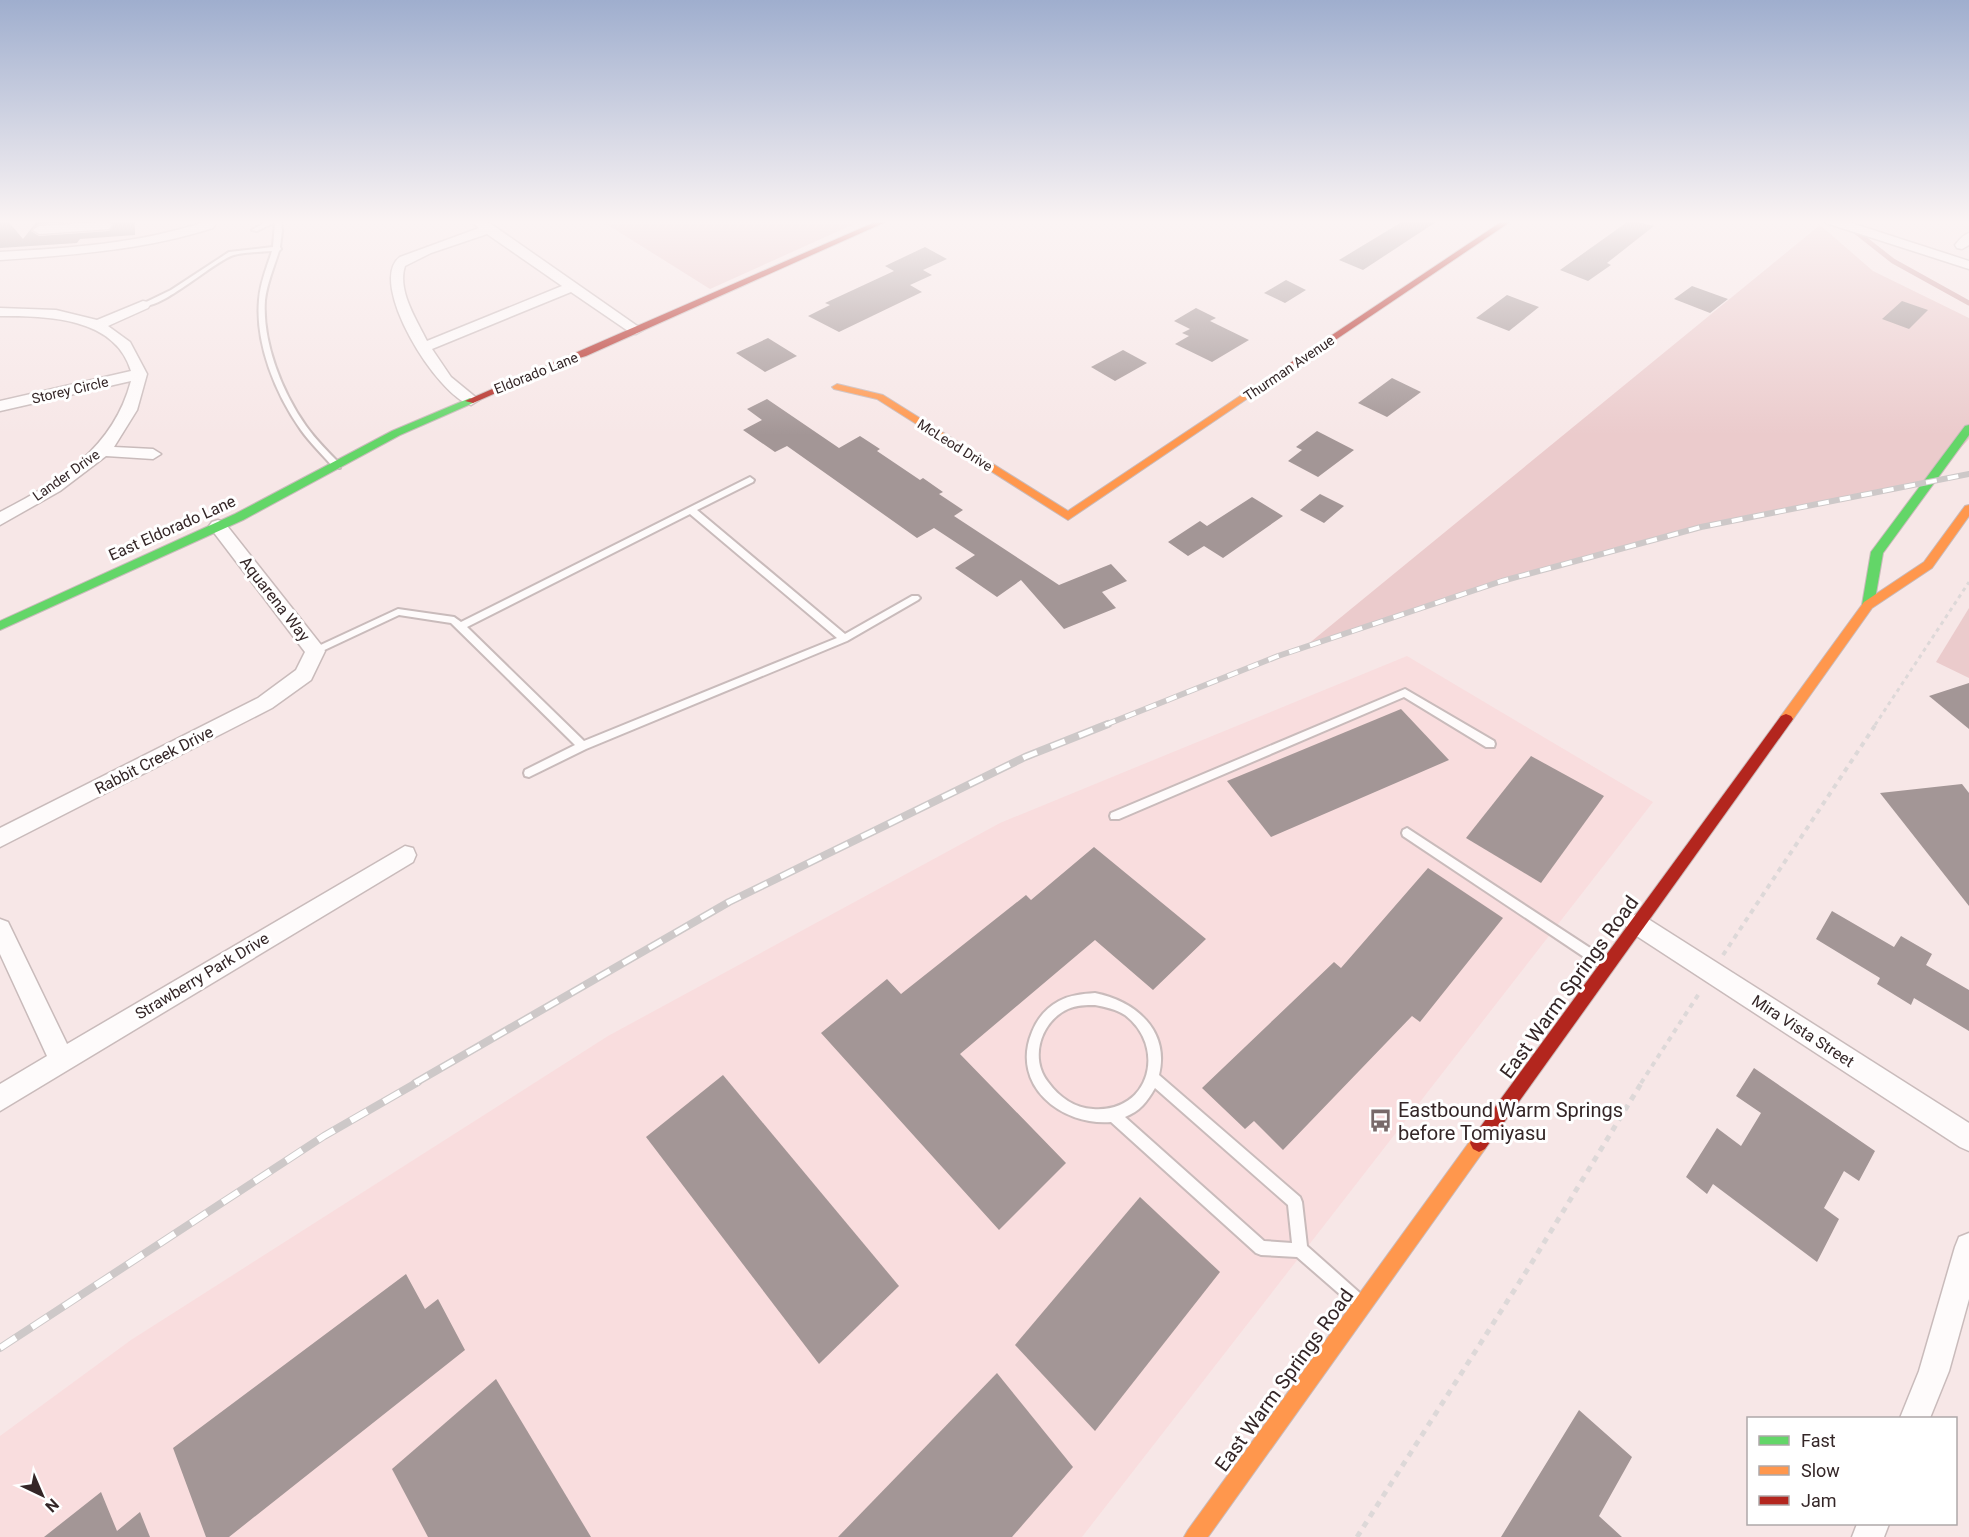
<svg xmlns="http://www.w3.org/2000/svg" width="1969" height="1537" font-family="Roboto,sans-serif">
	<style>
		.built { fill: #f9ddde }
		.green { fill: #ebcbcc }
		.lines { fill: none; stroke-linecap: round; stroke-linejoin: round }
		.stream { stroke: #d1a5a7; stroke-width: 5 }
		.building { fill: #a39696 }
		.lane-casing { stroke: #c9bbbb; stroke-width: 4 }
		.street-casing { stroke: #c9bbbb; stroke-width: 3 }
		.fast-casing { stroke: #c9bbbb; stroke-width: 2 }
		.slow-casing { stroke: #c9bbbb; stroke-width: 2 }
		.jam-casing { stroke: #c9bbbb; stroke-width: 2 }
		.path-far2 { stroke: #ddd8d8; stroke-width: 3; stroke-dasharray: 4 4; stroke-linecap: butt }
		.path-far1 { stroke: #ddd8d8; stroke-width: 4; stroke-dasharray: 5 5; stroke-linecap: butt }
		.path { stroke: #ddd8d8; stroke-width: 5; stroke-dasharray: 6 6; stroke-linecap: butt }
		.lane { fill: #fefbfb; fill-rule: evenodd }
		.street { fill: #fefbfb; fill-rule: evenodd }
		.fast { fill: #63d668; fill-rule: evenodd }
		.slow { fill: #ff974d; fill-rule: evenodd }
		.jam { fill: #b3261e; fill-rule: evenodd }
		.rail-far2-casing { stroke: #cdc8c8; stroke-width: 6 }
		.rail-far1-casing { stroke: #cdc8c8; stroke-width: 8 }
		.rail-casing { stroke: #cdc8c8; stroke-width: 8 }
		.rail-far2 { stroke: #fff; stroke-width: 4; stroke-dasharray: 11; stroke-linecap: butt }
		.rail-far1 { stroke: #fff; stroke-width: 5; stroke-dasharray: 15; stroke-linecap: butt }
		.rail { stroke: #fff; stroke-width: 6; stroke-dasharray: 19; stroke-linecap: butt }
		.labels { text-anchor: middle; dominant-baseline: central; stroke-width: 6; stroke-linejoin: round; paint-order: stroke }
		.far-street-label { font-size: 14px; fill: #342627; stroke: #fff }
		.street-label { font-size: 16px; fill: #342627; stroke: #fff }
		.near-street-label { font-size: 20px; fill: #342627; stroke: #fff }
		.near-poi-label { font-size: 20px; fill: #342627; stroke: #fff; text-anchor: start }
	</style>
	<rect width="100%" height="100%" fill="#f7e7e7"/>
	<!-- built -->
	<path class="built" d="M1407,656L1653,802L1082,1537H0V1436L131,1340L608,1036L1000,823Z"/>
	<!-- green -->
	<g class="green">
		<path d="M600,220H863L710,289Z"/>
		<path d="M1820,225L1873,271L1969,318V439L1929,482L1701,527L1502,581L1307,645Z"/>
		<path d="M1969,608V678L1936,662Z"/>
	</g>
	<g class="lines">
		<!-- stream -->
		<path class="stream" d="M1841,220L1893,261L1969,303"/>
	</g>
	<!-- building -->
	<g class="building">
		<path d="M0,220H7L23,239L38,220H104L39,224L31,231L39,236L109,231L113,225L105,220H135V235L80,239L77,243L0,248Z"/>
		<path d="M1405,220H1439L1363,270L1339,260Z"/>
		<path d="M1630,220L1654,226L1607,263L1611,265L1588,281L1560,270Z"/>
		<path d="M925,247L947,259L923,270L932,275L910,285L922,292L839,332L808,316L830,305L825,303L894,271L885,266Z"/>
		<path d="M1286,280L1306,290L1285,303L1264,293Z"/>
		<path d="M1692,286L1728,299L1710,313L1674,299Z"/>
		<path d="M1507,295L1539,307L1509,331L1476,318Z"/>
		<path d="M1902,301L1928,310L1909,329L1882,319Z"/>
		<path d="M1196,308L1216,318L1210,321L1249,340L1212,362L1175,344L1189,336L1182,333L1190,329L1174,321Z"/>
		<path d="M768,338L797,356L765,372L736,353Z"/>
		<path d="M1123,350L1147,363L1115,381L1091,367Z"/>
		<path d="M1392,378L1421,392L1387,417L1358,403Z"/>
		<path d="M767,399L839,448L860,436L880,449L877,451L920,480L923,478L943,492L939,494L963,510L954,516L1059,585L1111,564L1127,581L1102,592L1116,608L1064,629L1021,580L997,597L955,568L975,555L934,528L917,538L787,446L775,452L743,430L762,420L747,409Z"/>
		<path d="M1317,431L1354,450L1318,477L1288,461L1302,450L1296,447Z"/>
		<path d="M1320,494L1344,506L1324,523L1300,510Z"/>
		<path d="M1252,497L1283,516L1223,558L1204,546L1188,556L1168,542L1200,521L1207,526Z"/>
		<path d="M1969,683V729L1929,696Z"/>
		<path d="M1401,709L1449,760L1271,837L1227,781Z"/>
		<path d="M1531,756L1604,796L1541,883L1466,838Z"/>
		<path d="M1962,784L1969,793V906L1880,793Z"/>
		<path d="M1094,847L1206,939L1153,990L1095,940L960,1054L1066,1163L999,1230L821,1033L887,979L901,994L1026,895L1031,900Z"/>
		<path d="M1428,868L1503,918L1420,1022L1412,1016L1283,1150L1254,1121L1245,1129L1202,1088L1334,962L1341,968Z"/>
		<path d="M1832,911L1894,947L1901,936L1932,954L1926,965L1969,990V1031L1914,998L1911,1005L1877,984L1880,978L1816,939Z"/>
		<path d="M1754,1068L1875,1151L1859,1181L1844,1171L1824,1208L1839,1219L1817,1262L1713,1184L1707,1194L1686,1177L1717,1128L1741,1146L1761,1113L1736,1096Z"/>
		<path d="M723,1075L899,1286L819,1364L646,1137Z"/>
		<path d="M1140,1197L1220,1272L1095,1431L1015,1345Z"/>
		<path d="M406,1274L425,1309L438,1299L465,1350L229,1537H206L173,1448Z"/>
		<path d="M997,1373L1073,1467L1012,1537H838Z"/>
		<path d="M496,1379L591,1537H428L392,1469Z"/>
		<path d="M1579,1410L1632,1457L1599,1516L1622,1537H1501Z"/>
		<path d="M101,1492L117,1531L140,1512L150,1537H44Z"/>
	</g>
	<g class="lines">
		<defs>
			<g id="lane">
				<path d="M269,220H281L282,231L280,247L281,249L279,251C274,267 267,283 265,300C262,342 282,392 306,426C316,440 328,452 340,464V468H334C323,455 310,443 301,430C276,395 255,344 259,300C260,283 267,267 272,251C260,252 246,252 234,255C215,260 157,314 140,305L171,290L229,252L273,247L275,222L257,231L252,230Z"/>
				<path d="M750,477L754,480L753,482L697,510L845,634L912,596H918L920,598L918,600L847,641L586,749L529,777L525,776L524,773L525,770L575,745L451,623L399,615L318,653L315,654L310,651L312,649L398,609L454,617L461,622ZM690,514L837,638L584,741L467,627Z"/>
				<path d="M1405,689L1494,741L1495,744L1494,747H1486L1404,697L1119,819H1111L1110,816L1111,813Z"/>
				<path d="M1407,828L1607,959L1609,963L1607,967L1603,968L1599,967L1403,836L1402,833L1403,830Z"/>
				<path d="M1095,993C1135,1001 1170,1030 1159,1075L1300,1197L1302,1202L1307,1246L1361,1294L1363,1299L1361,1304L1356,1306L1351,1304L1297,1257L1261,1255L1256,1253L1111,1122C1061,1126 1010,1085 1032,1032C1037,1019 1046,1008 1059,1001C1070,995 1082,994 1095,993ZM1095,1005C1105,1007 1116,1009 1125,1015C1167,1047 1150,1113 1093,1109C1074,1108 1059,1097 1048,1082C1029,1058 1041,1021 1068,1009C1076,1005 1086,1005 1095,1005ZM1155,1088L1288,1205L1292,1243L1264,1241L1125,1117C1140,1111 1147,1102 1155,1088Z"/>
			</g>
			<g id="street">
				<path d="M206,220H218L213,228C144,250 73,255 0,260V252C69,248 138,244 204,222Z"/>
				<path d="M473,220H483L494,226L643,330L636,334L631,333L571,292L432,349L451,377L479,400L471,405C437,396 366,282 400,257L479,228L472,222ZM487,234L562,286L427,341C416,319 397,290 405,266L431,253Z"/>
				<path d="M1824,220H1842L1969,261V269L1826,223Z"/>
				<path d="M105,222L109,223L111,226L109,229L39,234L33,230L39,226Z"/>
				<path d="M1969,233V245L1962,249L1957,248L1955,245C1959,240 1963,235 1969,233Z"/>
				<path d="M143,301L148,302L150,305L148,308L108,326L130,342L147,374L137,410L114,447L153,449L161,454L153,459L106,456L60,491L0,525V512C60,481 113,449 131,381L0,411V401L131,371C115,317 47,316 0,316V308L56,310L97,320Z"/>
				<path d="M218,520L224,522L322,646L325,651L311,680L272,708L0,847V828L258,698L296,670L305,652L212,530L209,526L212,522Z"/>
				<path d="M405,846L413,848L416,855L413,862L0,1111V1084L47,1056L0,954V919L8,922L67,1044Z"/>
				<path d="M1637,914L1645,917L1969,1123V1151L1960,1147L1629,931L1625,924L1629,917Z"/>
				<path d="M1969,1233V1299L1949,1371L1930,1418H1900L1919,1371L1955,1247L1959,1237Z"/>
				<path d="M1857,1524H1889L1884,1537H1852Z"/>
			</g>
			<g id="fast">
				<path d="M470,398L475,401L473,403L400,435L243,520L0,630V621L235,514L392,431Z"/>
				<path d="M1969,425V435L1883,553L1874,605L1868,609L1864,608L1862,605L1871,552L1965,426Z"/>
			</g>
			<g id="slow">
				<path d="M837,384L883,395L1068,511L1252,388L1260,390L1068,520L877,399L834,389L832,387Z"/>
				<path d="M1969,505V516L1932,568L1872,608L1791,722H1781L1779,719L1781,716L1864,602L1924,562L1965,506Z"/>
				<path d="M1479,1134L1485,1137L1488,1143L1485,1149L1208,1537H1184L1188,1530L1473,1137Z"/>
			</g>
			<g id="jam">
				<path d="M880,220H890L586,356L566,362L473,403L465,401Z"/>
				<path d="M1504,220H1513L1258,392L1250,390Z"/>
				<path d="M1786,714L1791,716L1793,719L1791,722L1485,1149L1479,1152L1473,1149L1470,1143L1473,1137L1781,716Z"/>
			</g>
		</defs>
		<!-- lane casing -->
		<use href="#lane" class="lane-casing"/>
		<!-- street casing -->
		<use href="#street" class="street-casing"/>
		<!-- fast casing -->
		<use href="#fast" class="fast-casing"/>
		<!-- slow casing -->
		<use href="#slow" class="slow-casing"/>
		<!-- jam casing -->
		<use href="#jam" class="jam-casing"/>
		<!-- path-far2 -->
		<path class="path-far2" d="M1875,725L1969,582"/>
		<!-- path-far1 -->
		<g class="path-far1">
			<path d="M1723,955L1876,724"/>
			<path d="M1641,1083L1700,992"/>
		</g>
		<!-- path -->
		<path class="path" d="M1357,1537L1531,1264L1642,1082"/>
		<!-- lane -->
		<use href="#lane" class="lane"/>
		<!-- street -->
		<use href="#street" class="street"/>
		<!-- fast -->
		<use href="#fast" class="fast"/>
		<!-- slow -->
		<use href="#slow" class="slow"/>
		<!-- jam -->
		<use href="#jam" class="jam"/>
		<defs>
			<path id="rail-far2" d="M1105,725L1278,656L1502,581L1701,527L1969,474"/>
			<path id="rail-far1" d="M415,1083L729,902L1025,757L1108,724"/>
			<path id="rail" d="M0,1348L324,1136L418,1082"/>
		</defs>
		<!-- rail-far2 casing -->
		<use href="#rail-far2" class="rail-far2-casing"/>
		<!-- rail-far1 casing -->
		<use href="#rail-far1" class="rail-far1-casing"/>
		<!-- rail casing -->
		<use href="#rail" class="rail-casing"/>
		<!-- rail-far2 -->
		<use href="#rail-far2" class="rail-far2"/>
		<!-- rail-far1 -->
		<use href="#rail-far1" class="rail-far1"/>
		<!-- rail -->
		<use href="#rail" class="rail"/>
	</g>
	<!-- sky -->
	<linearGradient id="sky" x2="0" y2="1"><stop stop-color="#9faece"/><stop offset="0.51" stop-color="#fbf4f4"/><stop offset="1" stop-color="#fbf4f4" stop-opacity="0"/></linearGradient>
	<rect width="1969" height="435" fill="url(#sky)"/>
	<!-- icons -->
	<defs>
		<symbol id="bus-bare" viewBox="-9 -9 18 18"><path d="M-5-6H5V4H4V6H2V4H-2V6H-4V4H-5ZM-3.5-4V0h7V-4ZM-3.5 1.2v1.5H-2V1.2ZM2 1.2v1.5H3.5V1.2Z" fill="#786a6a" stroke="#fff" stroke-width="2.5" paint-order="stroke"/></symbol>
	</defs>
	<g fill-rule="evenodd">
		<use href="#bus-bare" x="1364" y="1104" width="33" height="33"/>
	</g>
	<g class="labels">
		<!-- far-street labels -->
		<g class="far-street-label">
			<text transform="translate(1289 368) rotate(-34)">Thurman Avenue</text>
			<text transform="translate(536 373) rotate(-22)">Eldorado Lane</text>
			<text transform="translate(70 390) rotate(-13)">Storey Circle</text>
			<text transform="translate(955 445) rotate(32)">McLeod Drive</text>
			<text transform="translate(66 475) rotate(-35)">Lander Drive</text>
		</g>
		<!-- street labels -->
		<g class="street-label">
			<text transform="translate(172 528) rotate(-24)">East Eldorado Lane</text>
			<text transform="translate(275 599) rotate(52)">Aquarena Way</text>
			<text transform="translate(154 760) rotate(-27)">Rabbit Creek Drive</text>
			<text transform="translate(202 976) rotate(-31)">Strawberry Park Drive</text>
			<text transform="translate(1803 1031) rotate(33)">Mira Vista Street</text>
		</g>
		<!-- near-street labels -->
		<g class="near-street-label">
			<text transform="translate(1569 987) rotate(-54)">East Warm Springs Road</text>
			<text transform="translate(1284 1380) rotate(-54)">East Warm Springs Road</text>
		</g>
		<!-- near-poi labels -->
		<g class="near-poi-label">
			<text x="1398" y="1110">Eastbound Warm Springs<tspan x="1398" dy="23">before Tomiyasu</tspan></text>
		</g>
	</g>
	<!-- legend -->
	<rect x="1747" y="1417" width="210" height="108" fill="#ffffff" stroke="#aea8a9" stroke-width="1.5"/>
	<rect x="1759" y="1436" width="30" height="9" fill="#63d668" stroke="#aea8a9" stroke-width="1.5"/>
	<text x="1801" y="1447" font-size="18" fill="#342627">Fast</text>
	<rect x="1759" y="1466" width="30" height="9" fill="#ff974d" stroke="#aea8a9" stroke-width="1.5"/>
	<text x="1801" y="1477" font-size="18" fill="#342627">Slow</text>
	<rect x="1759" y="1496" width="30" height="9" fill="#b3261e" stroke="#aea8a9" stroke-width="1.5"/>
	<text x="1801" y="1507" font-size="18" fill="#342627">Jam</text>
	<!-- north arrow -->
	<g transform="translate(42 1495) rotate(136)" stroke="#ffffff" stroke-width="4.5" paint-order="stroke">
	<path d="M0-4.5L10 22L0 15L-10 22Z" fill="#342627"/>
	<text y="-9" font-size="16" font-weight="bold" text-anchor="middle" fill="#342627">N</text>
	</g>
</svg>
